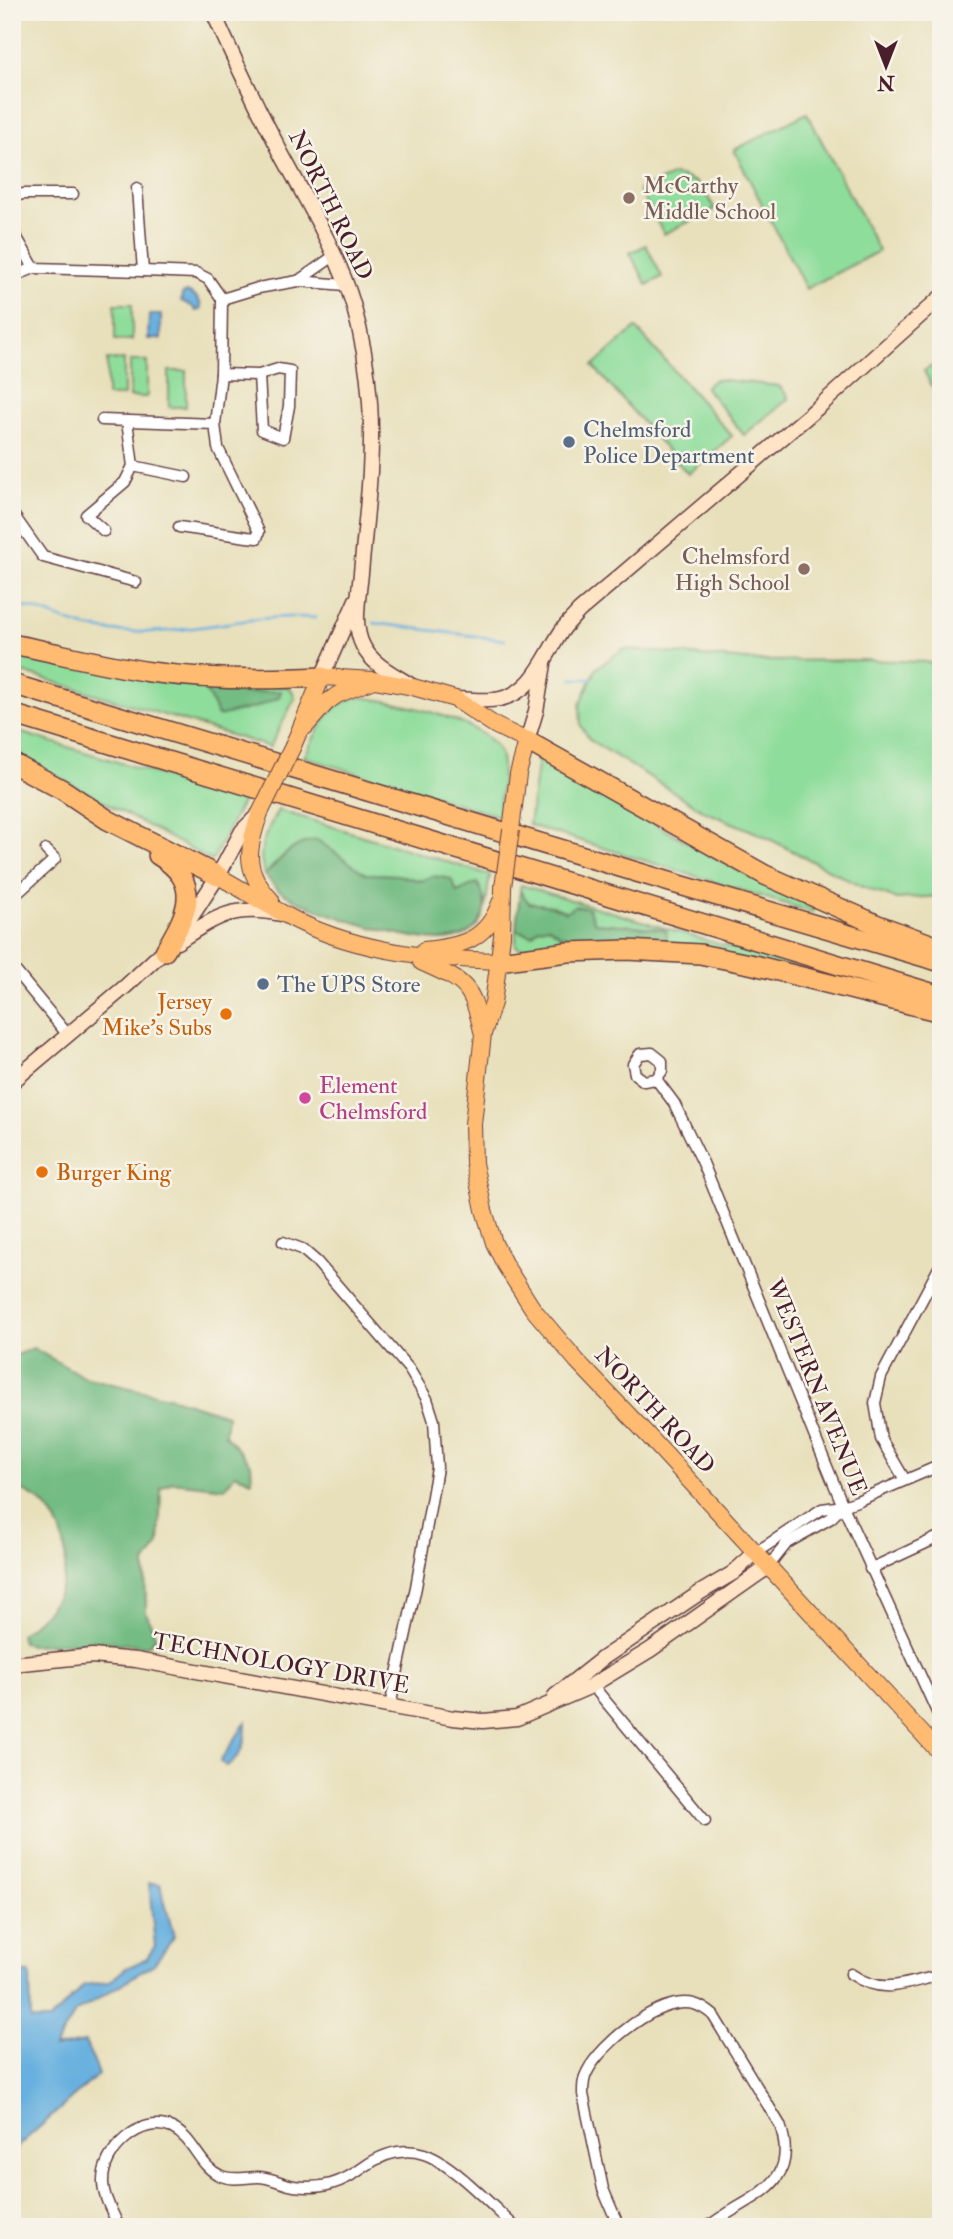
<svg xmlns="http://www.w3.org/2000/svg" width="953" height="2239" font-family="'IM FELL Double Pica',serif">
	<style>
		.green { fill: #8fdd9b; stroke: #6c7e63; stroke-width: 2 }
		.forest { fill: #73bc83; stroke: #5e6e57; stroke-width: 2 }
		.water { fill: #67b0df; stroke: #586885; stroke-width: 2 }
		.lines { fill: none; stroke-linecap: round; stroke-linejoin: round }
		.stream { stroke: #67b0df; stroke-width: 2.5 }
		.street-casing { stroke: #623c41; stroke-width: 13 }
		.secondary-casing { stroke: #623c41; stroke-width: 17 }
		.primary-casing { stroke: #623c41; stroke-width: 18 }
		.highway-casing { stroke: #623c41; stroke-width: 22 }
		.street { stroke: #fff; stroke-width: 10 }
		.secondary { stroke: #ffe4c6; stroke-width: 14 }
		.primary { stroke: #febb71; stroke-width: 16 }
		.highway { stroke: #febb71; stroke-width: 19 }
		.primary-bridge-casing { stroke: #623c41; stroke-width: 18; stroke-linecap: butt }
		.primary-bridge { stroke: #febb71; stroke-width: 16 }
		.education-dot { fill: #8d6e63; stroke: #f7f3e8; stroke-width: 2.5 }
		.service-dot { fill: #5c6f8a; stroke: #f7f3e8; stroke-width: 2.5 }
		.food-dot { fill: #e8710a; stroke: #f7f3e8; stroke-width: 2.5 }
		.hotel-dot { fill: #d1479c; stroke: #f7f3e8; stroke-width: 2.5 }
		.labels { text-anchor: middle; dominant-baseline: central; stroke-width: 5; stroke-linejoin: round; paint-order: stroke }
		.education-label { font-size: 23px; fill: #785e54; stroke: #f7f3e8; text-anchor: start }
		.street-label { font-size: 23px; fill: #4a1f2b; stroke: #f7f3e8 }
		.service-label { font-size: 23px; fill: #4e5e75; stroke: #f7f3e8; text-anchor: start }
		.food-label { font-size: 23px; fill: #c56008; stroke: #f7f3e8; text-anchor: end }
		.hotel-label { font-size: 23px; fill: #b23c85; stroke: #f7f3e8; text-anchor: start }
	</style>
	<rect width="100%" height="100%" fill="#f7f3e8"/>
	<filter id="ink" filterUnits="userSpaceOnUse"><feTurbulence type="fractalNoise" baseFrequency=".0143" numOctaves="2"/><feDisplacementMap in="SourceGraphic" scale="14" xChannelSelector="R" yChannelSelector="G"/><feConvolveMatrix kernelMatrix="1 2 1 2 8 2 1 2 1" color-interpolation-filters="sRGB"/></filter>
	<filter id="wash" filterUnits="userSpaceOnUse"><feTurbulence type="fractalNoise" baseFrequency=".00686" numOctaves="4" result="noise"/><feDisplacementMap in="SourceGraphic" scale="28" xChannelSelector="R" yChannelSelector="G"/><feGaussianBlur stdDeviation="1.57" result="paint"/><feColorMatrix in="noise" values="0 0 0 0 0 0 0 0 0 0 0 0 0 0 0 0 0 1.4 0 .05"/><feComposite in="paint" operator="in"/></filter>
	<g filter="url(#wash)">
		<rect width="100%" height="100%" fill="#e8e0bb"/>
		<!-- green -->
		<g class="green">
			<path d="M807,113L879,251L806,289L734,150Z"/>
			<path d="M674,175C700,180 702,186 715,209L664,234L639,190Z"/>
			<path d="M646,245L662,277L647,285L630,253Z"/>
			<rect x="115" y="304" width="17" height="36"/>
			<path d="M636,328L732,436L688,474L593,366Z"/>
			<rect x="107" y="360" width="17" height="36"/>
			<rect x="130" y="361" width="17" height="36"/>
			<path d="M941,361V403L924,371Z"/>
			<rect x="169" y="371" width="17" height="36"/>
			<path d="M715,379L779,386L789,398L744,435L705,387Z"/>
			<path d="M623,649L758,661L864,660L927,662L941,666V896L896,899L860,886L762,835L706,812L590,740L581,726L580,705L596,669Z"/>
			<path d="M12,652L287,687L292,690L295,698L270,747L12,669Z"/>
			<path d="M359,697C392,701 483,719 499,751C505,764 500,802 498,816L304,757C319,730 326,703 359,697Z"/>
			<path d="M12,730L243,800L212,861L12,752Z"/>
			<path d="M538,758L730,866L814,907L812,912L529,825Z"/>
			<path d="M278,810L490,875L485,909L480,887L457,892L434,876L421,881L397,875L365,874L317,840C294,842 280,858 265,875C255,848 266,834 278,810Z"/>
			<path d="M521,885L856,985L666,943V930L594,923L552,906L529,903L520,891Z"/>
			<path d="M548,926L560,935L575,938L579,943L521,949L516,946V930L532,935L539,928Z"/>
		</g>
		<!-- forest -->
		<g class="forest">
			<path d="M209,690L246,693L281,691L279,697L257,707L218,716L206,691Z"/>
			<path d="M317,840L366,874L397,875L421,881L434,876L451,879L457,892L477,883C484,892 487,909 481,919C475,931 463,937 451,939C419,946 300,909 276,888C272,884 269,879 265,875C281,858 294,842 317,840Z"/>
			<path d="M520,891L529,903L552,906L566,912L574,906L588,908L595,923L636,926L667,930L666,943H579L575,938L561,935L548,926L539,928L532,935L516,930Z"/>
			<path d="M33,1348L84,1377L176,1399L227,1415L225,1435L251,1464L252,1481L235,1474L225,1488L172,1482L161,1488L159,1544L145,1564L146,1612L156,1638L147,1646L102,1642L30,1645L22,1642L20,1635C34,1623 47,1614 57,1597C78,1557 60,1497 12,1488V1357Z"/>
		</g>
		<!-- water -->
		<g class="water">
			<path d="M187,292C194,295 201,299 201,308L199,310L196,311L192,306L181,301L182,294Z"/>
			<path d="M149,315H161V339H148Z"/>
			<path d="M246,1722C246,1742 243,1754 227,1766L220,1762Z"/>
			<path d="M149,1883L160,1884L174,1937L154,1964L75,2013L54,2048L85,2042L99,2074L16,2148L12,2169V1973H30L31,2020H50L84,1985L109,1982L126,1968L146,1959L155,1946Z"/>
		</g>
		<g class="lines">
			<!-- stream -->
			<g class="stream">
				<path d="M12,606C40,606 63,623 90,628C105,631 123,632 138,632C198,633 256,612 316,618"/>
				<path d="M374,623L505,640"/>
				<path d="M572,679H591"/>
			</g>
		</g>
	</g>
	<g filter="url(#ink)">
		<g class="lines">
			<defs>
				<g id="street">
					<path d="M12,197L23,194H73"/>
					<path d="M12,229L34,268L143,271L137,188"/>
					<path d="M143,271L196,273L208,279L222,299L258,288L298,281L345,285"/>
					<path d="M12,277L34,268"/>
					<path d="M298,281L334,256"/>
					<path d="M222,299L221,374L259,375L262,430L283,438L289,406L290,371L278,369L259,375"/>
					<path d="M102,420L215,424L221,374"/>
					<path d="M133,466L186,477"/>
					<path d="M12,513L43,557L136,582"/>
					<path d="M179,527L247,537L257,538L259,532L218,448L215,424"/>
					<path d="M104,531L86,515L125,482L133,466L127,421"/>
					<path d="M12,898L55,859L46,850"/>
					<path d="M12,967L68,1035"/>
					<path d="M656,1079L644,1081L635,1074L633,1064L640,1054L652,1053L662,1061V1071L656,1079L674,1103L703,1163L843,1506L937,1712L941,1710"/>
					<path d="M283,1242L302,1249L317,1262L409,1369L427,1399L434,1421L437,1468L416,1587L390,1706"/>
					<path d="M905,1480L881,1439L875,1403L881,1377L941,1264"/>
					<path d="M755,1553L822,1509L843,1506L857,1501L941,1465"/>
					<path d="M768,1567L787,1543L831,1518L843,1506"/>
					<path d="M870,1569L941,1536"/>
					<path d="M592,1685L705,1821"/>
					<path d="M851,1974C883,1996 906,1983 941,1975"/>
					<path d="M119,2227C113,2213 103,2197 103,2182C102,2151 141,2114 172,2128C195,2139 198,2166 221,2176C234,2181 246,2177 258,2177C270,2177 282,2184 294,2186C322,2190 342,2183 364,2167C381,2155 402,2147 424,2154C452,2163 492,2206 515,2227"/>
					<path d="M619,2227L603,2189L583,2094C583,2086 583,2079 587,2072C601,2044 660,1995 694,2004C701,2006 707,2010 713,2015L780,2125C802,2189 746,2196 708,2227"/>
				</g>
				<g id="secondary">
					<path d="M213,12C234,59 256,105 280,151C305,198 338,253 353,304C362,336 368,371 370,403C374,459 366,517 361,573C359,596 352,625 363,646C372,665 395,675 412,686"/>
					<path d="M322,677L356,600"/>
					<path d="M455,699C470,699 485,702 500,699C533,692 544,658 561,632C566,624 573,618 579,611L822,404L941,297"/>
					<path d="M527,741L536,711L544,664"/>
					<path d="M184,928L218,876L242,831L260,813"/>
					<path d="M177,942C216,917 233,904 281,914"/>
					<path d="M12,1082L126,986L171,944"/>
					<path d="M12,1664L92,1656L136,1660L453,1718L483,1721L517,1718L589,1687L650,1650L768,1567"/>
					<path d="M555,1696L603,1658L701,1592L733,1573L755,1553"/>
				</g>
				<g id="primary">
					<path d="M305,727L326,703L337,695L371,681"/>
					<path d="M293,746L322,677L374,680L413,687L455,699L496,726L527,741L518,774L511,830"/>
					<path d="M260,813C247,850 243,870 271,900"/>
					<path d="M218,876C240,888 262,902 284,914C347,950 427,959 498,961"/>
					<path d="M503,887L502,936L493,1003L483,1034L473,1124L474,1163L484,1210L494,1243L505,1265L533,1309L577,1361L642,1429L941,1754"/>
					<path d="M424,950C461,946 486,941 500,903"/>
					<path d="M421,962C465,982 471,983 482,1031"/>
				</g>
				<g id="highway">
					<path d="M12,644C58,653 103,665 150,672C207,680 264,680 322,677"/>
					<path d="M12,684L673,883L941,962"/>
					<path d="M12,714L941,996"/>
					<path d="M527,741L765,875L878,925L941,948"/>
					<path d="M12,763L63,790L108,820L218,876"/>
					<path d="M158,855C204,883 187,914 165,951"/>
					<path d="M498,961L568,952L627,950L700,954L754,965L941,1012"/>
				</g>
			</defs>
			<!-- street casing -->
			<use href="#street" class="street-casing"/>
			<!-- secondary casing -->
			<use href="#secondary" class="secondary-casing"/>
			<!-- primary casing -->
			<use href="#primary" class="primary-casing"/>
			<!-- highway casing -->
			<use href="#highway" class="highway-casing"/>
			<!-- street -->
			<use href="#street" class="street"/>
			<!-- secondary -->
			<use href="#secondary" class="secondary"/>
			<!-- primary -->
			<use href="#primary" class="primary"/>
			<!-- highway -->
			<use href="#highway" class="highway"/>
			<defs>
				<g id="primary-bridge">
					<path d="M260,813L293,746"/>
					<path d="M503,887L511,830"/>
				</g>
			</defs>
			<!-- primary-bridge casing -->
			<use href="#primary-bridge" class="primary-bridge-casing"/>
			<!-- primary-bridge -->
			<use href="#primary-bridge" class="primary-bridge"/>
		</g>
	</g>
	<!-- markers -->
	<g class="education-dot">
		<circle cx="629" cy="198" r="7"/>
		<circle cx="804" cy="569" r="7"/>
	</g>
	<g class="service-dot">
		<circle cx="569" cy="442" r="7"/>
		<circle cx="263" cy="984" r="7"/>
	</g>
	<g class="food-dot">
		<circle cx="226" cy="1014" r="7"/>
		<circle cx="42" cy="1172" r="7"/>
	</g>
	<circle class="hotel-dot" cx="305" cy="1098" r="7"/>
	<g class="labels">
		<!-- education labels -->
		<g class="education-label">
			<text x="643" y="185">McCarthy<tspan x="643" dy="26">Middle School</tspan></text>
			<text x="790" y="556" text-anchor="end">Chelmsford<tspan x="790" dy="26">High School</tspan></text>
		</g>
		<!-- street labels -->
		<g class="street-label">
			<text transform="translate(331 205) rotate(64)">NORTH ROAD</text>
			<text transform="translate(817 1387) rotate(68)">WESTERN AVENUE</text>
			<text transform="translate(655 1410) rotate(47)">NORTH ROAD</text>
			<text transform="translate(281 1663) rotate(10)">TECHNOLOGY DRIVE</text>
		</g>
		<!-- service labels -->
		<g class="service-label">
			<text x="583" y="429">Chelmsford<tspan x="583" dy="26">Police Department</tspan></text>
			<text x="277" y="984">The UPS Store</text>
		</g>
		<!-- food labels -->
		<g class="food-label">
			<text x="212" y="1001">Jersey<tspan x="212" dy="26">Mike's Subs</tspan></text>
			<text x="56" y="1172" text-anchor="start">Burger King</text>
		</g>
		<!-- hotel labels -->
		<g class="hotel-label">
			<text x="319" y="1085">Element<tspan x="319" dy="26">Chelmsford</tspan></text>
		</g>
	</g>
	<!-- margin -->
	<rect width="953" height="2239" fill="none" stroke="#f7f3e8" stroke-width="42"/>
	<!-- north arrow -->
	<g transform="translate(886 66) rotate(180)" stroke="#f7f3e8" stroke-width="5" paint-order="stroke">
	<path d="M0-5L12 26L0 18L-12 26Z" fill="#4a1f2b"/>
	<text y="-10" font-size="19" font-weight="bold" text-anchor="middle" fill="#4a1f2b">N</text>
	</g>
</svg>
